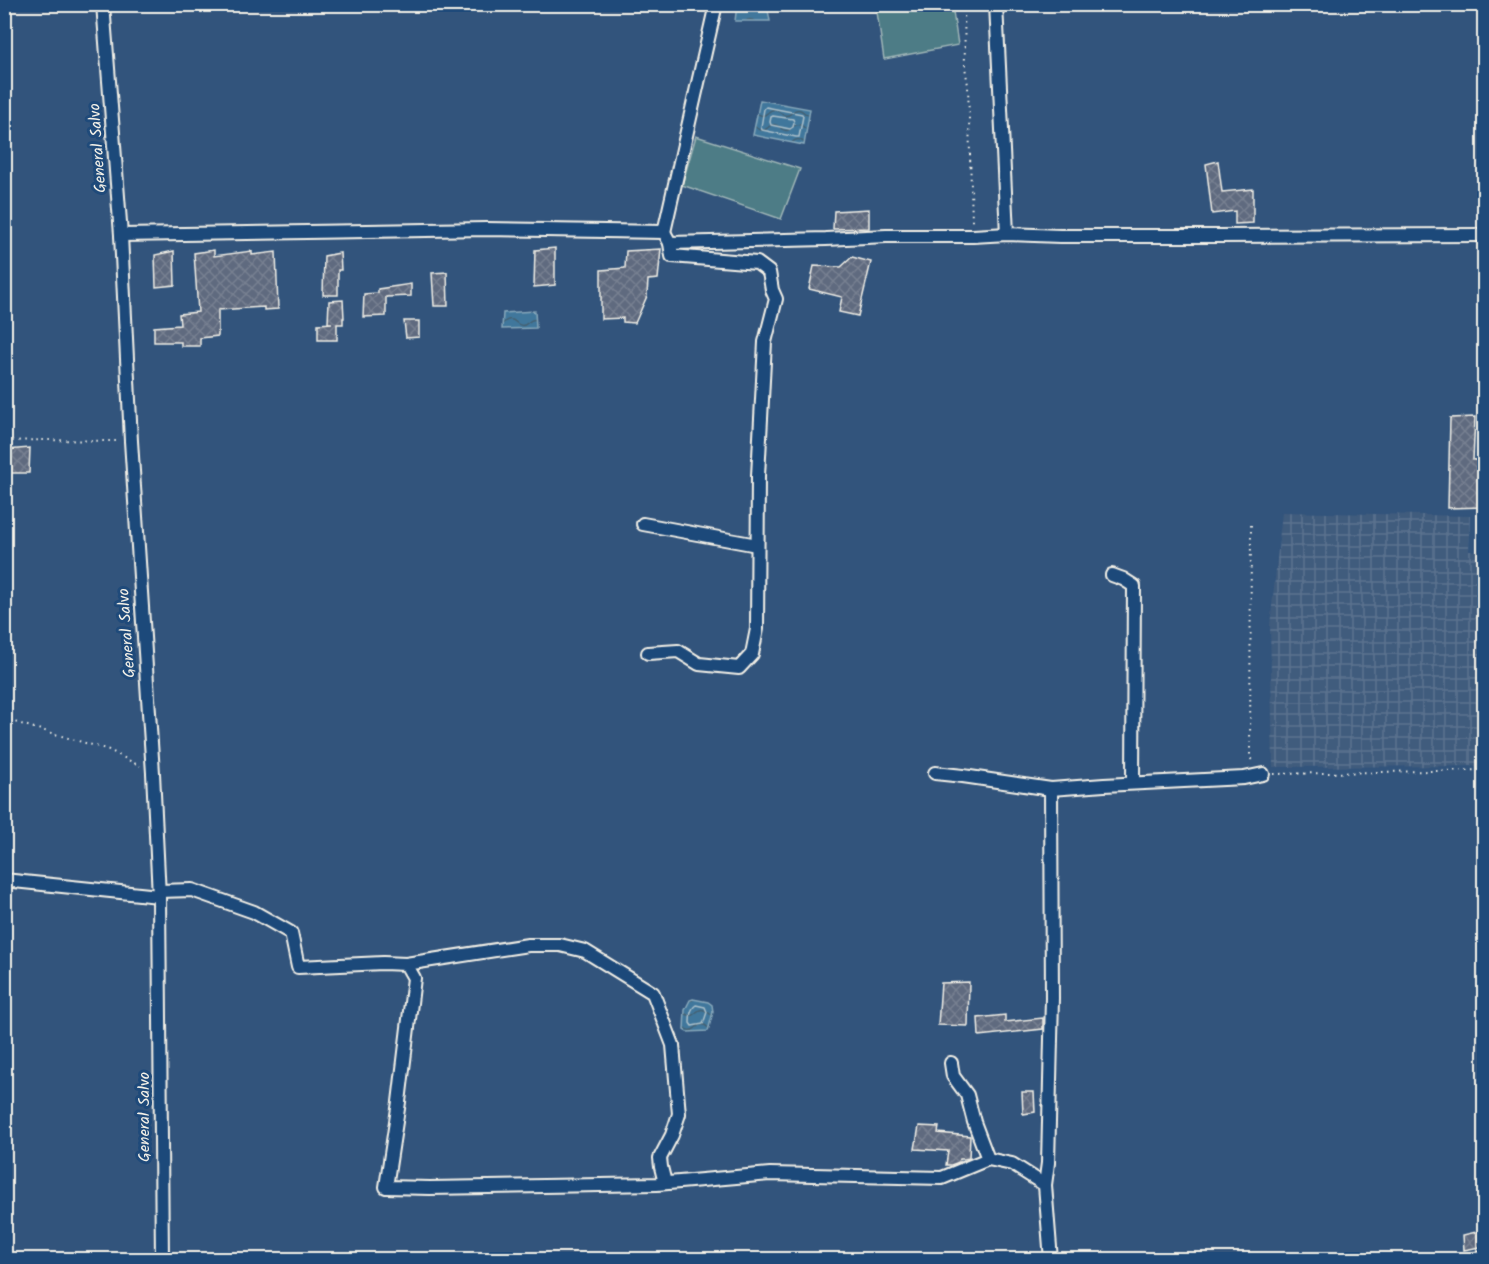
<svg xmlns="http://www.w3.org/2000/svg" width="1489" height="1264" font-family="Kalam,sans-serif">
	<style>
		.industrial { fill: url(#industrial-grid) }
		.green { fill: #4d7c86; stroke: #a0b6b7; stroke-width: 1.5 }
		.water { fill: url(#water-waves); stroke: #88a8ba; stroke-width: 1.5 }
		.lines { fill: none; stroke-linecap: round; stroke-linejoin: round }
		.shore { stroke: #acc0ca; stroke-width: 1.5 }
		.building { fill: url(#building-cross-hatch); stroke: #f4f1e8; stroke-width: 1.5 }
		.street-casing { stroke: #f4f1e8; stroke-width: 16 }
		.path { stroke: #f4f1e8; stroke-width: 2; stroke-dasharray: 1.5 4.5; stroke-linecap: butt }
		.street { stroke: #1f4a7a; stroke-width: 12 }
		.labels { text-anchor: middle; dominant-baseline: central; stroke-width: 6; stroke-linejoin: round; paint-order: stroke }
		.street-label { font-size: 16px; fill: #f4f1e8; stroke: #1f4a7a }
	</style>
	<defs>
		<pattern id="industrial-grid" width="8" height="8" patternUnits="userSpaceOnUse" patternTransform="scale(1.5)"><rect width="8" height="8" fill="#405b7d"/><path d="M0 4h8M4 0v8" fill="none" stroke="#5c738f"/></pattern>
		<pattern id="water-waves" width="16" height="10" patternUnits="userSpaceOnUse" patternTransform="scale(1.5)"><rect width="16" height="10" fill="#40779c"/><path d="M0 5q4-4 8 0t8 0" fill="none" stroke="#446071"/></pattern>
		<pattern id="building-cross-hatch" width="8" height="8" patternUnits="userSpaceOnUse" patternTransform="scale(1.5)"><rect width="8" height="8" fill="#5f6a7f"/><path d="M0 0l8 8M0 8l8-8" fill="none" stroke="#778091"/></pattern>
	</defs>
	<rect width="100%" height="100%" fill="#32547c"/>
	<filter id="ink" filterUnits="userSpaceOnUse"><feTurbulence type="fractalNoise" baseFrequency=".0167" numOctaves="2"/><feDisplacementMap in="SourceGraphic" scale="12" xChannelSelector="R" yChannelSelector="G"/><feConvolveMatrix kernelMatrix="1 2 1 2 8 2 1 2 1" color-interpolation-filters="sRGB"/></filter>
	<g filter="url(#ink)">
		<!-- industrial -->
		<path class="industrial" d="M1282,512L1470,516L1469,551H1484V766L1273,767L1270,625Z"/>
		<!-- green -->
		<g class="green">
			<path d="M876,5H952L958,45L884,59Z"/>
			<path d="M696,136L800,169L781,219L682,185Z"/>
		</g>
		<!-- water -->
		<g class="water">
			<path d="M737,5H767L770,21H735Z"/>
			<path d="M760,100L810,109L804,145L753,135Z"/>
			<path d="M535,311L536,328L502,329L503,313Z"/>
			<path d="M693,999L708,1002L712,1005L713,1012L708,1031L687,1032L684,1030L685,1010L690,1000Z"/>
		</g>
		<g class="lines">
			<!-- shore -->
			<g class="shore">
				<path d="M766,107L802,114L803,116L799,137H796L762,130L761,127L764,109Z"/>
				<path d="M773,116L793,119L794,122L793,127L790,129L771,125L770,122L771,117Z"/>
				<path d="M696,1005L705,1007L707,1012L703,1024L692,1026L690,1023C690,1017 690,1009 696,1005Z"/>
			</g>
		</g>
		<!-- building -->
		<g class="building">
			<path d="M1218,161L1222,192L1253,189V223L1235,224V211L1212,214L1206,164Z"/>
			<path d="M869,209V228L833,229L834,211Z"/>
			<path d="M555,248V285L534,287L535,250Z"/>
			<path d="M661,249L658,279L648,280L647,296L635,323L623,322V318L601,319V270L625,268L626,251Z"/>
			<path d="M214,250V256L252,251V255L276,252L278,309L264,310V307L218,310V336L200,338V346H181V342H154V327L180,325L179,314L198,312L194,253Z"/>
			<path d="M174,251L175,285L156,287L155,255Z"/>
			<path d="M340,253L341,270H338V295H323L324,256Z"/>
			<path d="M852,257L871,262L858,316L839,312L842,297L809,289L814,266L841,267Z"/>
			<path d="M447,272L448,306H434L432,273Z"/>
			<path d="M411,284V296L386,297V316L363,317L364,294L378,293V289Z"/>
			<path d="M343,300L344,318H343V324H337V340H318V324L332,323H328L329,301Z"/>
			<path d="M404,321H419V337L406,338Z"/>
			<path d="M1475,417L1473,460H1485V507L1448,508L1450,418Z"/>
			<path d="M30,448L29,473H4L6,450Z"/>
			<path d="M969,982L968,1026L938,1025L941,983Z"/>
			<path d="M1005,1015V1022L1043,1018V1029L979,1036L978,1018Z"/>
			<path d="M1022,1092H1034L1035,1112L1023,1114Z"/>
			<path d="M919,1126L939,1127L938,1133L970,1136L969,1158L965,1159H960L959,1162L951,1165H946L948,1151L915,1149Z"/>
			<path d="M1485,1230V1246L1464,1250L1463,1235Z"/>
		</g>
		<g class="lines">
			<defs>
				<g id="street">
					<path d="M103,4L121,235L131,441L153,773L159,896L162,1260"/>
					<path d="M996,4L1007,234"/>
					<path d="M664,232L716,4"/>
					<path d="M121,235L486,229L664,232L670,243L826,239L886,236H973L1007,234L1060,236H1216L1484,235"/>
					<path d="M643,524L757,545"/>
					<path d="M1112,575L1123,579L1134,586L1133,783"/>
					<path d="M648,653L678,651L699,664L739,668L752,654L757,629L758,476L765,342L776,299L772,290L769,272L757,263L672,256L670,243"/>
					<path d="M935,773L963,776L1051,789L1052,998L1048,1163L1045,1185"/>
					<path d="M1051,789L1104,785L1244,778L1263,774"/>
					<path d="M4,880L159,896"/>
					<path d="M159,891L192,890L254,912L291,933L298,967L383,963L406,964L414,978L399,1102L386,1187L430,1188L657,1184L770,1174L942,1178L988,1159"/>
					<path d="M406,964L528,945H560L585,951L653,993L673,1045L679,1114L672,1135L660,1158L661,1167L665,1183"/>
					<path d="M951,1063L953,1076L967,1095L974,1122L988,1159L1012,1164L1045,1185L1051,1260"/>
					<path d="M1473,1260L1484,1257"/>
				</g>
			</defs>
			<!-- street casing -->
			<use href="#street" class="street-casing"/>
			<!-- path -->
			<g class="path">
				<path d="M964,4L965,67L968,85L972,222"/>
				<path d="M4,449L11,441C47,439 83,441 119,441"/>
				<path d="M1251,525L1250,758L1254,762"/>
				<path d="M4,719L109,750L140,766"/>
				<path d="M1274,774L1484,770"/>
			</g>
			<!-- street -->
			<use href="#street" class="street"/>
		</g>
	</g>
	<g class="labels">
		<!-- street labels -->
		<g class="street-label">
			<text transform="translate(98 148) rotate(-94)">General Salvo</text>
			<text transform="translate(127 633) rotate(-94)">General Salvo</text>
			<text transform="translate(144 1117) rotate(-90)">General Salvo</text>
		</g>
	</g>
	<!-- margin -->
	<rect width="1489" height="1264" fill="none" stroke="#1f4a7a" stroke-width="24"/>
	<rect x="12" y="12" width="1465" height="1240" fill="none" stroke="#f4f1e8" stroke-width="2" filter="url(#ink)"/>
</svg>
